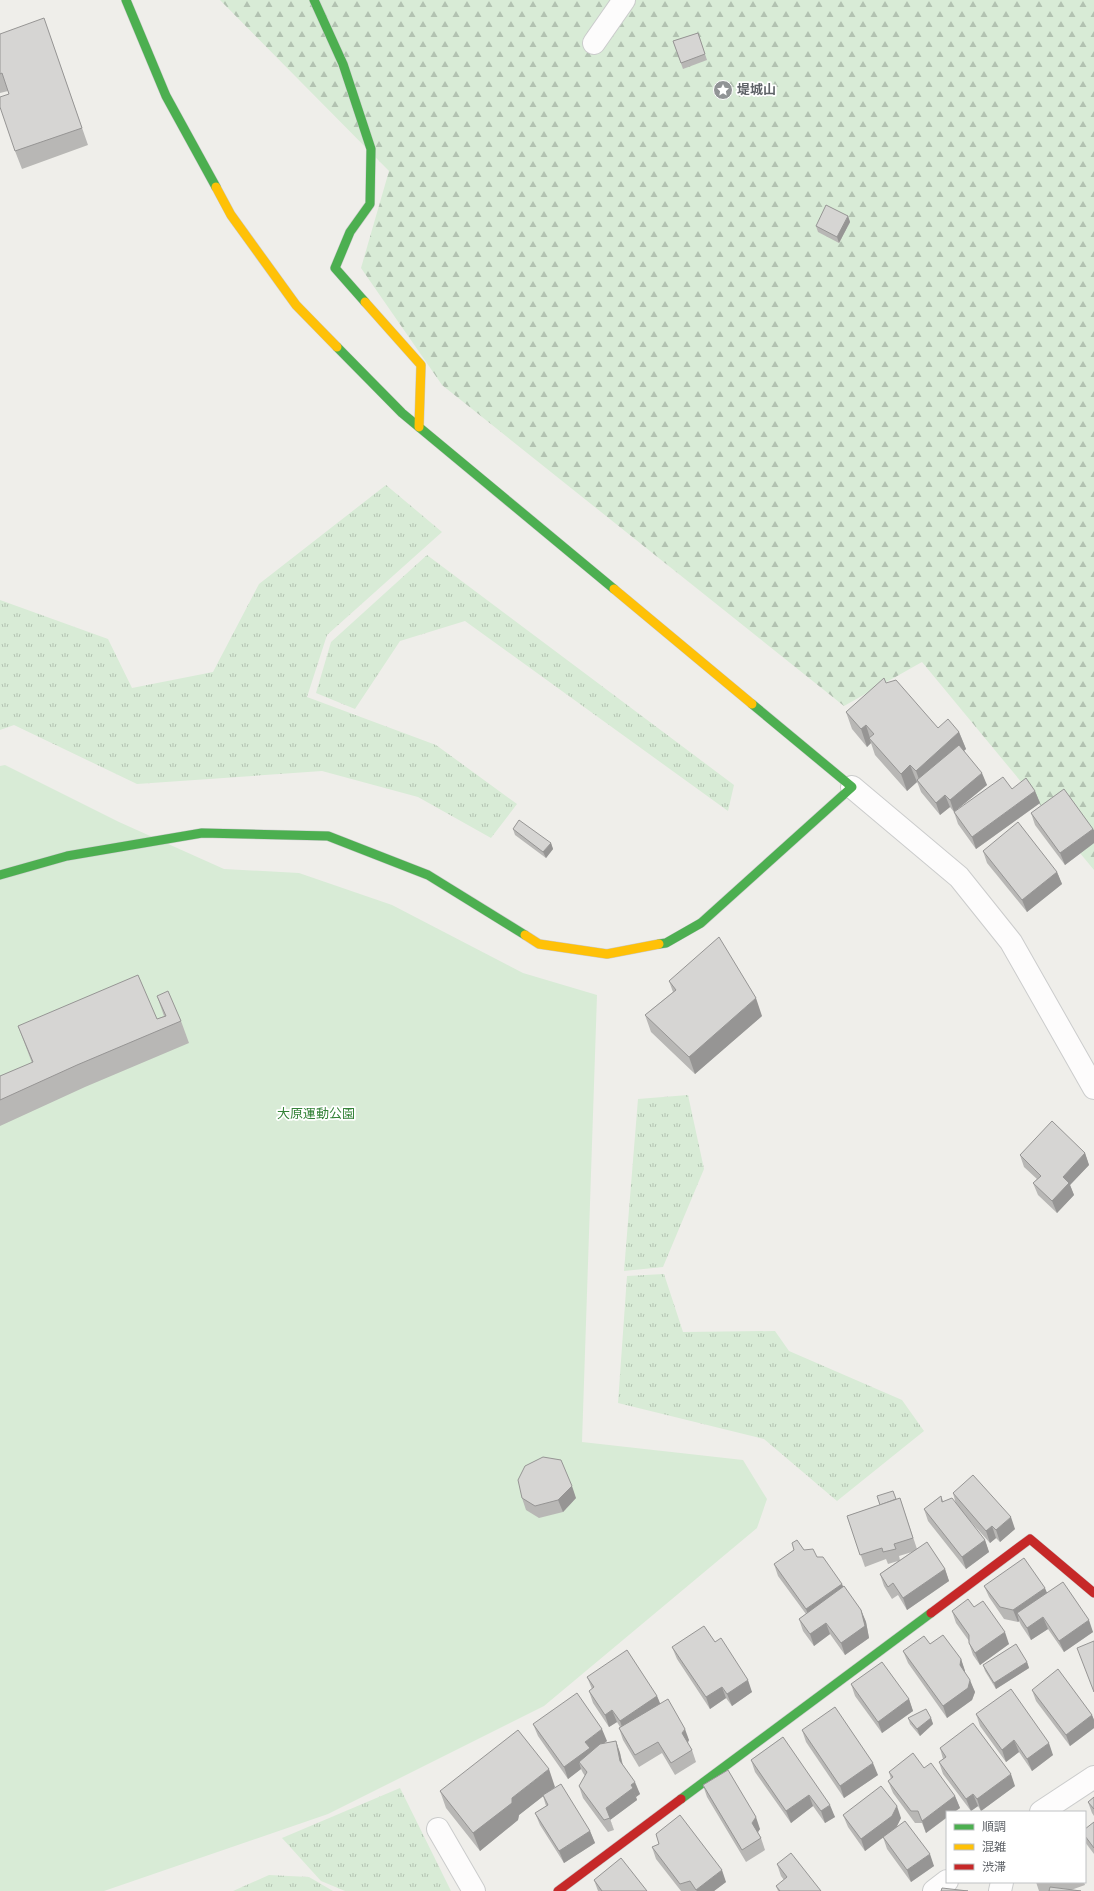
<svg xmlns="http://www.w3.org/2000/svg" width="1094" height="1891" font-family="'Sofia Sans Condensed','Noto Sans JP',sans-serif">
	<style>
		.grass { fill: url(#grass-tufts) }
		.forest { fill: url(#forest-firs) }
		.pitch { fill: #d8ebd6 }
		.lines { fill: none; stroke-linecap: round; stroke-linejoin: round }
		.street-casing { stroke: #cbcccc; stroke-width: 24 }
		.fast-casing { stroke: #cacacb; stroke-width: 10 }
		.slow-casing { stroke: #cacacb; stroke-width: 10 }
		.jam-casing { stroke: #cacacb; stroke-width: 10 }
		.street { stroke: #fdfcfc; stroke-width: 22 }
		.fast { stroke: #4caf50; stroke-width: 9 }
		.slow { stroke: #ffc107; stroke-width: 9 }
		.jam { stroke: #c62828; stroke-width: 9 }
		.wall { fill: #b8b7b5; fill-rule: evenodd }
		.shaded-wall { fill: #969594 }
		.building { fill: #d6d5d3; stroke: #969594 }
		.labels { text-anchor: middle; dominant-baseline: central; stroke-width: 3.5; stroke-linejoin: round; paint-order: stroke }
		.poi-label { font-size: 13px; font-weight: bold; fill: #5f6368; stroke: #fff; text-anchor: start }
		.park-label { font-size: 13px; fill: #348238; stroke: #fff }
	</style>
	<defs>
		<pattern id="grass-tufts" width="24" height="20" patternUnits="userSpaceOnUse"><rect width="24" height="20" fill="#d8ebd6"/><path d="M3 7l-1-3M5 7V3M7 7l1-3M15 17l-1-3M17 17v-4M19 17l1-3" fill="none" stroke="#b2c2b1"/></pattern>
		<pattern id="forest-firs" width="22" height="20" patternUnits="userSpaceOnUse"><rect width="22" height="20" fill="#d8ebd6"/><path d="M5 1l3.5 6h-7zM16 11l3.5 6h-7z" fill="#b2c2b1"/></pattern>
	</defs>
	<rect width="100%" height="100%" fill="#efeeea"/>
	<!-- grass -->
	<g class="grass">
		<path d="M386,485L442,532L327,635L307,697L436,745L517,804L491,838L418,797L322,771L137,784L14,725L0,730V600L108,639L132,688L213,672L259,584Z"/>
		<path d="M427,555L734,785L728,811L465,621L400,641L355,709L316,693L331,642Z"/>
		<path d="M688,1095L704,1169L663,1267L624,1271L638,1099Z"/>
		<path d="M664,1274L683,1332L775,1331L789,1351L902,1400L924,1431L837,1501L764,1439L618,1403L627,1276Z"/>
		<path d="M400,1788L451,1891H345L321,1881L282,1838Z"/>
		<path d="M269,1875L309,1877L333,1891H233Z"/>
	</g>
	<!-- forest -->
	<path class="forest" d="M220,0H1094V870L922,662L844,706L442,385L361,268L389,171Z"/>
	<!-- pitch -->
	<path class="pitch" d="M5,765L119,822L224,869L299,873L392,905L523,973L597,995L582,1442L743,1460L767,1499L757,1528L544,1706L328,1814L104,1891H0V766Z"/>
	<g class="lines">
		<defs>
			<g id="street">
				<path d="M594,43L624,0"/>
				<path d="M852,787L959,877L1011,942L1094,1088"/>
				<path d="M1041,1812L1094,1777"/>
				<path d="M438,1829L474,1891"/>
				<path d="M934,1891L947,1881"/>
				<path d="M1000,1891L1002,1882"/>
			</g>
			<g id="fast">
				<path d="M126,0L166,96L216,187"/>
				<path d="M314,0L343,64L371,149L370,204L350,232L335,268L365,302"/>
				<path d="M337,347L402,413L614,589"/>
				<path d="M0,875L67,856L202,833L328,836L428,875L525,935"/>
				<path d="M659,944L666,943L701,923L852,787L752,704"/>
				<path d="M681,1799L931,1613"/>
			</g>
			<g id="slow">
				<path d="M216,187L231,215L296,305L337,347"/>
				<path d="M365,302L421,365L419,427"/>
				<path d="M614,589L752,704"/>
				<path d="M525,935L539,944L607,954L659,944"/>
			</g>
			<g id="jam">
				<path d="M931,1613L1030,1539L1094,1593"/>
				<path d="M558,1891L681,1799"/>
			</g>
		</defs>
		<!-- street casing -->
		<use href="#street" class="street-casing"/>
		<!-- fast casing -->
		<use href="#fast" class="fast-casing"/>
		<!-- slow casing -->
		<use href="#slow" class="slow-casing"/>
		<!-- jam casing -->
		<use href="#jam" class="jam-casing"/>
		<!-- street -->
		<use href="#street" class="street"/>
		<!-- fast -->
		<use href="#fast" class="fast"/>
		<!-- slow -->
		<use href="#slow" class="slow"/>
		<!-- jam -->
		<use href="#jam" class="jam"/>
	</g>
	<!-- wall -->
	<g class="wall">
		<path d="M698,33L707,60L683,69L673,41Z"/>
		<path d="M0,34L50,36L88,145L22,169L15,151L9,94L8,91L0,93Z"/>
		<path d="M848,216L850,222L839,243L818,232L816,226Z"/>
		<path d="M846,712L959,732L966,749L964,751L987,785L954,812L1012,789L1035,791L1040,803L976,849L958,824L954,812L950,807L940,815L921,792L918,784L917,782L907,791L875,755L871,743L867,747L852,729Z"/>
		<path d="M1031,813L1094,830V843L1065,865L1035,825Z"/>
		<path d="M513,829L551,843L553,849L546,858L515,835Z"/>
		<path d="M983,851L1057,872L1062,884L1027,912L987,863Z"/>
		<path d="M669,981L762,1016L695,1074L651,1032L645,1015L673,992Z"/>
		<path d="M157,996L181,1021L189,1043L85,1087L0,1126V1076L32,1063L18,1026L157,1019L164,1016Z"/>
		<path d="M1085,1153L1089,1165L1070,1185L1074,1195L1057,1213L1038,1195L1033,1183L1037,1179L1024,1167L1020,1155Z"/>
		<path d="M953,1493L1015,1529L1000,1542L996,1538L990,1543L963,1513L985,1540L989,1552L966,1569L928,1521L924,1509L941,1496L943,1501L956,1504Z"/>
		<path d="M522,1498H576L563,1512L539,1518L526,1510Z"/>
		<path d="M900,1498L917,1549L945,1569L949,1581L907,1610L898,1595L892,1599L884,1586L880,1574L898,1561L888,1564L886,1559L865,1567L847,1516ZM912,1552L900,1560L899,1556Z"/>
		<path d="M804,1550L817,1557L842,1584L843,1587L861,1610L866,1622L869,1638L845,1655L830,1634L814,1646L803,1631L799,1619L806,1614L778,1576L774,1564Z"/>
		<path d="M984,1586L1047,1592L1093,1632L1064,1652L1048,1629L1031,1640L1021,1625L1019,1621L1018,1622L1004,1619L989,1597Z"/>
		<path d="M974,1607L1009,1644L980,1665L973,1655L969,1643V1641L956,1623L952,1611Z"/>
		<path d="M715,1642L752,1692L732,1706L726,1698L710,1709L677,1659L672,1647Z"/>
		<path d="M930,1644L961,1659L965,1671V1672L975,1692L972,1700L947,1718L908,1663L903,1651Z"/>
		<path d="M1027,1662L1029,1668L996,1689L985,1671L983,1665Z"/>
		<path d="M587,1677L657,1696L660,1704L689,1740L688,1743L692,1750L696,1762L675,1775L662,1753L639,1767L623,1740L619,1728L620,1727L617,1722L609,1727L593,1703L589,1691L592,1689Z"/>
		<path d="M851,1684L909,1699L913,1711L882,1733L855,1696Z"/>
		<path d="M1032,1690L1092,1715L1094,1720V1728L1070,1746L1036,1701Z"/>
		<path d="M976,1714L1053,1755L1032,1771L1019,1752L1006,1762L980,1726Z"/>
		<path d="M908,1718H931L933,1724L920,1736L910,1724Z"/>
		<path d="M533,1724L607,1741L603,1744L616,1741L620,1753L623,1765L640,1794L636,1797L637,1800L610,1820L614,1830L608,1832L583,1798L579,1786L585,1776L583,1773L581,1769L568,1779L538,1736Z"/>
		<path d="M802,1730L878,1775L844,1798L806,1742Z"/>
		<path d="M783,1737L835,1817L825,1823L813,1806L791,1823L755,1772L751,1760Z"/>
		<path d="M940,1748L1015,1786L981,1811L978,1806L971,1811L943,1774L939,1762L943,1759Z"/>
		<path d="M924,1768L955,1796L960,1808L926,1833L922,1823H915L893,1793L888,1781L891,1779L889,1772Z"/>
		<path d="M703,1785L760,1829L758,1832L761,1838L765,1850L746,1862L707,1797Z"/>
		<path d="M555,1787L550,1791L590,1831L595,1843L564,1863L540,1825L535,1813L546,1806L543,1796L519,1815L518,1820L480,1851L446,1808L440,1791Z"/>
		<path d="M1094,1797V1816L1092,1813L1088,1802Z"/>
		<path d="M843,1815L901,1818L896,1828L934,1866L911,1882L887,1849L883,1837L865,1851L848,1827Z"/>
		<path d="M1094,1822V1854L1085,1842V1829Z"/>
		<path d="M656,1834L726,1882L714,1891H681L656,1859L652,1847L659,1844Z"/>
		<path d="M777,1864L821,1891H778L776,1886L784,1880L781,1876Z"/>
		<path d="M594,1880L647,1891H598Z"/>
		<path d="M1036,1882H1084L1085,1885L1071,1890L1081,1891H1039Z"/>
	</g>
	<!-- shaded-wall -->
	<g class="shaded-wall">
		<path d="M848,216L850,222L839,243L837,237Z"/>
		<path d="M866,725L871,741L869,738L871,743L867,747L861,729Z"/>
		<path d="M959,732L966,749L923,787L921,785L916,771Z"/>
		<path d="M910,765L917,782L907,791L901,774Z"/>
		<path d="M982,773L987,785L954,812L950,800Z"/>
		<path d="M1035,791L1040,803L976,849L972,837Z"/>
		<path d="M945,795L950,807L940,815L936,803Z"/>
		<path d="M1093,829L1094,830V843L1065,865L1060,853Z"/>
		<path d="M551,843L553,849L546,858L543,852Z"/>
		<path d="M1057,872L1062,884L1027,912L1022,900Z"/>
		<path d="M756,998L762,1016L695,1074L689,1057Z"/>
		<path d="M1085,1153L1089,1165L1070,1185L1074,1195L1057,1213L1052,1201L1063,1177Z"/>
		<path d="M572,1486L576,1498L563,1512L558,1500Z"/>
		<path d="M1011,1517L1015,1529L1000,1542L996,1530Z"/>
		<path d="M992,1526L996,1538L990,1543L986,1531Z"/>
		<path d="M985,1540L989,1552L966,1569L962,1557Z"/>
		<path d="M945,1569L949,1581L907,1610L903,1598Z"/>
		<path d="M842,1584L847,1596L810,1621L806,1609Z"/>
		<path d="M1045,1588L1050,1600L1017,1613L1019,1621L1018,1622L1013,1610Z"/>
		<path d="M861,1610L866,1622L869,1638L845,1655L841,1643Z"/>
		<path d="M1043,1617L1048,1629L1031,1640L1027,1628Z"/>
		<path d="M1089,1620L1093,1632L1064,1652L1059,1641Z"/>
		<path d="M826,1623L830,1634L814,1646L810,1634Z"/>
		<path d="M1005,1632L1009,1644L980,1665L975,1653Z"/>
		<path d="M961,1659L965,1671L964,1677L960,1665Z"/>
		<path d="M1027,1662L1029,1668L996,1689L994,1683Z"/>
		<path d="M748,1680L752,1692L732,1706L727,1694Z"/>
		<path d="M970,1680L975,1692L972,1700L947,1718L943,1706Z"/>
		<path d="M722,1687L726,1698L710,1709L706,1697Z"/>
		<path d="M657,1696L662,1708L624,1733L620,1721Z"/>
		<path d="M909,1699L913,1711L882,1733L878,1722Z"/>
		<path d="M612,1710L617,1722L609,1727L605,1715Z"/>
		<path d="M1092,1715L1094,1720V1728L1070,1746L1066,1735Z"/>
		<path d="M931,1718L933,1724L920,1736L917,1729Z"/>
		<path d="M602,1729L607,1741L579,1762L581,1769L568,1779L564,1767L585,1742Z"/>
		<path d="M685,1729L689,1740L686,1745L682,1733Z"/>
		<path d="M1014,1740L1019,1752L1006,1762L1002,1750Z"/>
		<path d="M616,1741L620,1753L624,1773L620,1761Z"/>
		<path d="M1049,1743L1053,1755L1032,1771L1027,1759Z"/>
		<path d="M873,1763L878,1775L844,1798L840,1786Z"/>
		<path d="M549,1769L555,1787L519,1815L518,1820L480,1851L473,1833L512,1798Z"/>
		<path d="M1011,1774L1015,1786L981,1811L977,1799Z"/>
		<path d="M635,1782L640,1794L636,1797L631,1785Z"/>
		<path d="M633,1788L637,1800L610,1820L614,1830L606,1808Z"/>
		<path d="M973,1794L978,1806L971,1811L966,1799Z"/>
		<path d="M809,1795L813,1806L791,1823L786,1811Z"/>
		<path d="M955,1796L960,1808L954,1812H947V1817L926,1833L922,1821Z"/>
		<path d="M830,1805L835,1817L825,1823L821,1811Z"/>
		<path d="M897,1806L901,1818L896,1828L865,1851L861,1839Z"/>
		<path d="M756,1817L760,1829L756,1835L752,1823Z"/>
		<path d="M590,1831L595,1843L564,1863L559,1851Z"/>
		<path d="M930,1854L934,1866L911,1882L907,1870Z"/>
		<path d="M722,1870L726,1882L714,1891H697L696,1890Z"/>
	</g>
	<!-- building -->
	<g class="building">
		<path d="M44,18L82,128L15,151L0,107V97L9,94L2,73L0,74V34Z"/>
		<path d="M698,33L705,54L681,63L673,41Z"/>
		<path d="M826,205L848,216L837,237L816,226Z"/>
		<path d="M884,678L886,683L896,680L938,728L948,719L959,732L916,771L910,765L901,774L869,738L874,734L866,725L861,729L846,712Z"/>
		<path d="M959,745L982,773L950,800L945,795L936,803L917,780Z"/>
		<path d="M1003,777L1012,789L1026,778L1035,791L972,837L954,812Z"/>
		<path d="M1064,789L1093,829L1060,853L1031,813Z"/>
		<path d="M519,820L551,843L543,852L513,829Z"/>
		<path d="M1018,822L1057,872L1022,900L983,851Z"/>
		<path d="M719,937L756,998L689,1057L645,1015L676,990L669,981Z"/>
		<path d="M138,975L157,1019L166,1016L157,996L168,991L181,1021L77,1065L0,1100V1076L33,1062L18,1026Z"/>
		<path d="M1052,1121L1085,1153L1063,1177L1069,1183L1052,1201L1033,1183L1041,1176L1020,1155Z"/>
		<path d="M543,1457L561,1460L572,1486L558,1500L535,1506L522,1498L518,1480L525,1466Z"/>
		<path d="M973,1475L1011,1517L996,1530L992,1526L986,1531L953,1493Z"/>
		<path d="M893,1491L896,1499L880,1505L877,1496Z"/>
		<path d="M941,1496L942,1502L952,1498L985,1540L962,1557L924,1509Z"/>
		<path d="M900,1498L913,1538L894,1544L896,1549L883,1552L882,1548L860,1555L847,1516Z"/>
		<path d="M797,1540L804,1550L813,1549L817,1557H823L842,1584L806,1609L774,1564L794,1550L792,1543Z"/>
		<path d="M927,1542L945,1569L903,1598L893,1583L888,1587L880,1574Z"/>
		<path d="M1024,1558L1045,1588L1013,1610L1000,1607L984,1586Z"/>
		<path d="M1063,1582L1089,1620L1059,1641L1043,1617L1027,1628L1017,1613Z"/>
		<path d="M844,1586L861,1610L865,1626L841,1643L826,1623L810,1634L799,1619Z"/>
		<path d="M968,1599L974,1607L983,1601L1005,1632L975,1653L969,1643V1635L952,1611Z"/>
		<path d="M704,1626L715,1642L721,1638L748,1680L727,1694L722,1687L706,1697L672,1647Z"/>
		<path d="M943,1635L961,1659L960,1665L970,1680L968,1688L943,1706L903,1651L924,1636L930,1644Z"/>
		<path d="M1094,1641V1692L1077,1648Z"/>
		<path d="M1016,1644L1027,1662L994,1683L983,1665Z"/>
		<path d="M627,1650L657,1696L620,1721L612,1710L605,1715L589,1691L594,1687L587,1677Z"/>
		<path d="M882,1662L909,1699L878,1722L851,1684Z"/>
		<path d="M1058,1669L1092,1715L1066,1735L1032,1690Z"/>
		<path d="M1011,1689L1049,1743L1027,1759L1014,1740L1002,1750L976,1714Z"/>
		<path d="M577,1693L602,1729L585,1742L590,1748L564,1767L533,1724Z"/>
		<path d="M668,1699L685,1729L682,1733L692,1750L671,1763L658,1742L635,1755L619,1728Z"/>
		<path d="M835,1707L873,1763L840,1786L802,1730Z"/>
		<path d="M926,1709L931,1718L917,1729L908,1718Z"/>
		<path d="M973,1723L1011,1774L977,1799L973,1794L966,1799L939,1762L946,1757L940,1748Z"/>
		<path d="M518,1730L549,1769L512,1798V1803L473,1833L440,1791Z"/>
		<path d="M783,1737L830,1805L821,1811L809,1795L786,1811L751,1760Z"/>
		<path d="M616,1741L620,1761L635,1782L631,1785L633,1788L606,1808L610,1818L604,1820L579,1786L587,1772L579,1762L600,1744Z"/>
		<path d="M913,1753L924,1768L931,1763L955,1796L922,1821L918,1811H911L888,1781L893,1777L889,1772Z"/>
		<path d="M728,1770L756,1817L752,1823L761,1838L742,1850L703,1785Z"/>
		<path d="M561,1784L590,1831L559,1851L535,1813L548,1805L543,1795Z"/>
		<path d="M881,1786L897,1806L892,1816L861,1839L843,1815Z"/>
		<path d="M1094,1797V1809L1088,1802Z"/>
		<path d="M680,1815L722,1870L696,1890L690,1881L680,1884L652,1847L659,1844L656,1834Z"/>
		<path d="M905,1821L930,1854L907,1870L883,1837Z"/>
		<path d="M1094,1822V1848L1085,1836V1829Z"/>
		<path d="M791,1853L821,1891H780L776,1886L787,1877L777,1864Z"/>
		<path d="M621,1858L647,1891H602L594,1880Z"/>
		<path d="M1050,1887L1081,1891H1049Z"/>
		<path d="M942,1888L968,1891H941Z"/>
	</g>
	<!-- icons -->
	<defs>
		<symbol id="sight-disc" viewBox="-11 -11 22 22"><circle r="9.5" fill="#919496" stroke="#fff"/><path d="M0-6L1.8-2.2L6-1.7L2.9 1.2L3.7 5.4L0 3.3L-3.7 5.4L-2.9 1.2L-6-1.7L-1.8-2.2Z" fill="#fff"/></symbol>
	</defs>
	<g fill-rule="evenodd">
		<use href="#sight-disc" x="712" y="79" width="22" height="22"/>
	</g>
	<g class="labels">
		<!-- poi labels -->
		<g class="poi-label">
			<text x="737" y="90">堤城山</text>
		</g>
		<!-- park labels -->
		<g class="park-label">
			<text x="316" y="1114">大原運動公園</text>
		</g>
	</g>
	<!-- legend -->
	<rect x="946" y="1811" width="140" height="72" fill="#ffffff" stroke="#bfc1c3"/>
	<rect x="954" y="1824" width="20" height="6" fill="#4caf50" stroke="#bfc1c3"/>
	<text x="982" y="1831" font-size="12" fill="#5f6368">順調</text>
	<rect x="954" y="1844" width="20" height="6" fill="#ffc107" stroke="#bfc1c3"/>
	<text x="982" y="1851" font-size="12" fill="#5f6368">混雑</text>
	<rect x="954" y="1864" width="20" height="6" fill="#c62828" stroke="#bfc1c3"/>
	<text x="982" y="1871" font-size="12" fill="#5f6368">渋滞</text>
</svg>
